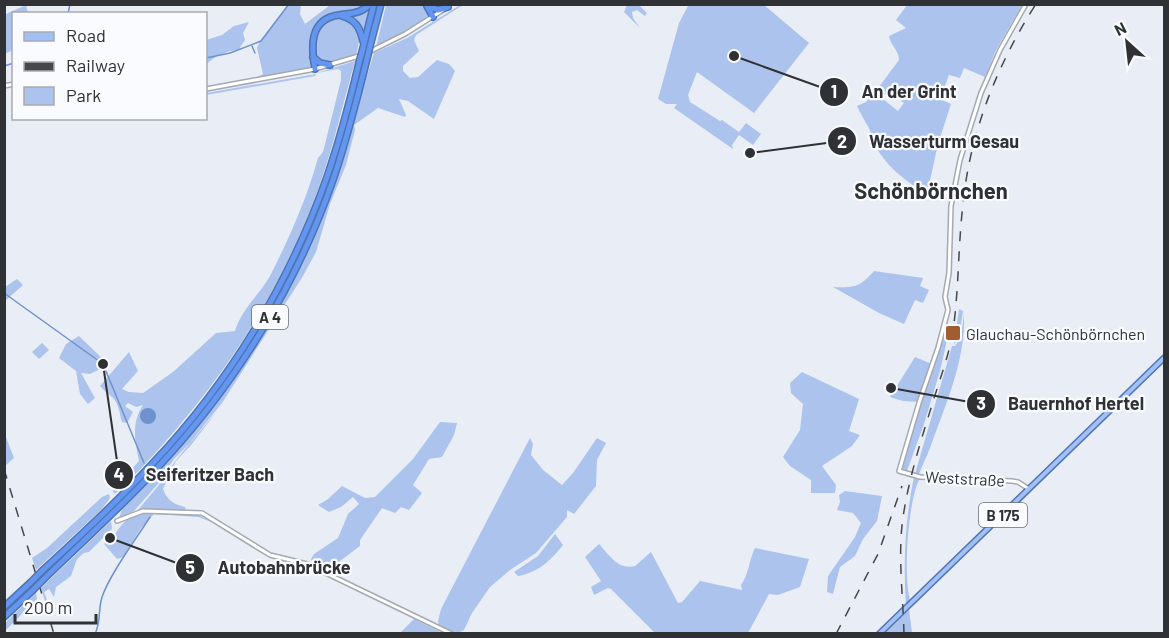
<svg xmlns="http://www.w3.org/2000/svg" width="1169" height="638" font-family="Barlow,sans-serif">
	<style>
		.green { fill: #abc3ed }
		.water { fill: #6f91cd }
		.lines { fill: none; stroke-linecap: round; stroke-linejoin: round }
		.stream { stroke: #6f91cd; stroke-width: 1.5 }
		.secondary-casing { stroke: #a5a9b1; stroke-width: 6 }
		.primary-casing { stroke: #5173af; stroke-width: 7 }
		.highway-casing { stroke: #5173af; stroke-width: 8 }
		.secondary { stroke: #fff; stroke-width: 3 }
		.primary { stroke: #a1c0f7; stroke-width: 4 }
		.highway { stroke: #6396f1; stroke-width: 5 }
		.rail { stroke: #45474b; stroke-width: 1.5; stroke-dasharray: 10 10; stroke-linecap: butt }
		.highway-bridge-casing { stroke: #5173af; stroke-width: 8; stroke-linecap: butt }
		.highway-bridge { stroke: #6396f1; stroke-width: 5 }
		.poi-dot { fill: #a15c30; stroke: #f9fbfe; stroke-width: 2 }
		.labels { text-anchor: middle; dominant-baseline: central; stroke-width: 4.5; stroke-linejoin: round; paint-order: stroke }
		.shield { fill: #f9fbfe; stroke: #6c6e71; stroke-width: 1.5 }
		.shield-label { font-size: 15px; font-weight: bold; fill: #2f3134 }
		.poi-label { font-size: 16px; fill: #2f3134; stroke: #f9fbfe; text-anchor: start }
		.street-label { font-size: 16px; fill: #2f3134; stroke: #f9fbfe }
		.district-label { font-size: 22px; font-weight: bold; fill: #2f3134; stroke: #f9fbfe }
		.leader { fill: none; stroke: #2f3134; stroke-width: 2 }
		.callout-dot { fill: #2f3134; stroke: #f9fbfe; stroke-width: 2 }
		.mark-label { font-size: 18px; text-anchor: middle; font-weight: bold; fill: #fff }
		.callout-label { font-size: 18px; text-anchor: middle; font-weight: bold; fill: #2f3134; stroke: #f9fbfe; stroke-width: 4.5; stroke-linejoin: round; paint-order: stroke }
	</style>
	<rect width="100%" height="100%" fill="#e9eef6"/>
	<!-- green -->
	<g class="green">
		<path d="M638,4L647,13L645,16L637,10L632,12L633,18L640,28L624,12L627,5Z"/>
		<path d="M689,4L764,5L809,43L754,113L697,72L688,95L690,102L720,121L722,120L739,132L746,123L761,134L753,145L739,135L732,145L733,149L674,108L677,104H666L658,99L679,23Z"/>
		<path d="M26,5L28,13L14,14L13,50L5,54L6,14Z"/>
		<path d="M288,5H301L300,14L305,24L330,5H368L352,13L331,14L315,27L310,40V68L253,79L263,74L257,48L260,41Z"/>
		<path d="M386,5H423L428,15L424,20L376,47Z"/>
		<path d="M460,5H463L416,35L414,40L419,51L403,66V71L410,78L418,77L437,60L449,64L455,71L434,119L408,101L399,99L406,115L405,117L378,108L354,125L355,130L346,165L330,204L316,252L303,276L222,403L190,443L174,459L157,485L134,511L122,518H119L122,509C208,426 279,325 324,212C344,160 358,104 374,53L407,38Z"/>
		<path d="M907,5H1022L996,50L985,77L964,68L960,78L949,75L940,99L951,104L938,144L927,194C905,181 884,165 873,141C871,137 871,132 869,128C864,120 861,114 857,106L866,102L874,92L898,111L904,103L888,91L883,97L876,91L899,60C899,50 890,45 889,36L906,28L896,20Z"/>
		<path d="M369,7L364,33H362L344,15L360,14Z"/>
		<path d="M341,17L356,25C361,38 359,44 356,55C347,58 334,64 324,63C305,60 316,28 327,21C331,19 336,18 341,17Z"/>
		<path d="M249,22L243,33L245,40L239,49C226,52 215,55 206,65V40L222,35L234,26Z"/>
		<path d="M355,61C343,103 333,149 317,192C273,310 207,403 120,490L114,494L113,490L139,461C135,441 131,423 143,405L136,407L128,403L125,406L133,412L127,423L122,422C119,414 120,404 112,397C108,393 104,391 100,386L129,352L138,371L122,389L129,392L143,393L173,372L216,333L235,331C241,310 259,295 270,276C289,239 307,198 318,158L323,152L341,80V71L338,69L317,73Z"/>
		<path d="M316,74L315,76L206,95V93Z"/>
		<path d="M874,271L923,278L920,286L929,290L923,303L915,300L904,324L879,313L833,287C854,288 860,287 874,271Z"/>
		<path d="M17,279L23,285L5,301V287Z"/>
		<path d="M959,309L963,311L959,336L954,345Z"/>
		<path d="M964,314C966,360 945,406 930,448C927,457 922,465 919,474H915L952,346H955L961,337Z"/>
		<path d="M948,315L946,345L940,371L924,424L907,471L901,468L919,402L903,401L890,397L915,357L932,364Z"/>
		<path d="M79,336L105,361L107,366L90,374L81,373L95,398L88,404L80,394L76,371L59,358L66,344Z"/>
		<path d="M42,343L49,350L39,359L32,352Z"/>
		<path d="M802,372L859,399L849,431L860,435L852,446L822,466L836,485L835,493H811V480L790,466L783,457L800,430L803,404L791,393L790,383Z"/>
		<path d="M218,410L191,445L176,461L163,489C167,500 173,504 185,507L186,510H138L158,486L176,460Z"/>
		<path d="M440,422L457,423L454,435L442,457L429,459L413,485L422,493L409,510L401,507L395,513L382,508L360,540V546L340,561L334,574L313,564L311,559L314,554L338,538L348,514L359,504L353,497L341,507L329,512L318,505L328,499L342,486L365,498L375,497L413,459Z"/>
		<path d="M4,432L14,458L5,466H4Z"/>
		<path d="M530,438L533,444L531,455L543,470L562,485L573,473L597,438L606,443L597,460L596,486L574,514L567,510V517L536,553L510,570L490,587L472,613L464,630L458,633L439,626L438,621L441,609Z"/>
		<path d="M914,477L919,480C908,503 903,575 910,600L906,605C903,561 905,520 914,477Z"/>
		<path d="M845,491L882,496L877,521L863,539L855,556L840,567L833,594L827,592L828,576L855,537L861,523L853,513L837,510L840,502L839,495Z"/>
		<path d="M109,494L110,498L101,510L36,570L32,558L47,548L102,497Z"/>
		<path d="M142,513L196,514L217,524L198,517L154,514L141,528L123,557L117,559L104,544C123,531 116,521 142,513Z"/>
		<path d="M111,521L112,529L89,552L84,553L77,559L71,576L56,587L54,597L49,589L44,592L48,603L46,604L41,588Z"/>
		<path d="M555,534L563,545C550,561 539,572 518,576L514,572L538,556Z"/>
		<path d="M599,544C610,556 618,570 635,566L651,552L678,603L682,602L700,581L742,590L741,585C749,574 749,560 755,548L809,559L800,587L778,595L769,594L748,633H655L611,589L608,588L594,595L591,587L601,581L585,557Z"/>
		<path d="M36,593L37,599L5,631V623Z"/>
		<path d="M909,609L912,633L882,634Z"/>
		<path d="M414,619L440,632L400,633Z"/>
	</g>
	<!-- water -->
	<circle class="water" cx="148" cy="416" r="8"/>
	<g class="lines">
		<!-- stream -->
		<g class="stream">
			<path d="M68,14L70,4"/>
			<path d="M252,46L255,53"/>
			<path d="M206,58L230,53L261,41L289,4"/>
			<path d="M4,66L14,63"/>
			<path d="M4,293L103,364L144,463"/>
			<path d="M95,634C101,622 98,610 102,597C110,574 136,539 150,517"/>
		</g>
		<defs>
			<g id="secondary">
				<path d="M1026,4L1000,50L981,93L960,160L951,206L949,273L945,297L948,310L938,348L919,403L899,471L920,477L1012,481L1018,482L1029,489"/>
				<path d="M371,51L405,34L443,10"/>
				<path d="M4,86L14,84"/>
				<path d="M206,89L315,69L362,55"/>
				<path d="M117,521L143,511L202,513L270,555L307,564L452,634"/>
			</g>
			<path id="primary" d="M879,634L1164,358"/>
			<g id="highway">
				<path d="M427,5L438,10L448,7"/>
				<path d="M427,6L433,17"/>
				<path d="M342,16C356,20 360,28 363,41"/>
				<path d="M370,46L381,4"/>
				<path d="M363,48L374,4"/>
				<path d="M313,57L320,63L330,65"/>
				<path d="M315,69C311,47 309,19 339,15C351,13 361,14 370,4"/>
				<path d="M42,571C80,536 118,501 153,463C230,382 290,282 327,177C340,139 350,101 359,63"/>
				<path d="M44,579C82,542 122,506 158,467C235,385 297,285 334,177C347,138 357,99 367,59"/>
				<path d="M4,607L30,583"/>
				<path d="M4,617L33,590"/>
			</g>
		</defs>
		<!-- secondary casing -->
		<use href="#secondary" class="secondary-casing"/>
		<!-- primary casing -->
		<use href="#primary" class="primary-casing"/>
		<!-- highway casing -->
		<use href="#highway" class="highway-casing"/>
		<!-- secondary -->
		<use href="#secondary" class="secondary"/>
		<!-- primary -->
		<use href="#primary" class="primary"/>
		<!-- highway -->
		<use href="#highway" class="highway"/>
		<!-- rail -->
		<g class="rail">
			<path d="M4,469L54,634"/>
			<path d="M836,634L878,554L902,486"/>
			<path d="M904,634C903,593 897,551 904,511C910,475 921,440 932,405C939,381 949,356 953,331C959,289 958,246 963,204C970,132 997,65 1036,4"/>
		</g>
		<defs>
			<g id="highway-bridge">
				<path d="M367,59L370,46"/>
				<path d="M359,63L363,48"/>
				<path d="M30,583L42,571"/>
				<path d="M33,590L44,579"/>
			</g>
		</defs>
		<!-- highway-bridge casing -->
		<use href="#highway-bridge" class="highway-bridge-casing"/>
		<!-- highway-bridge -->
		<use href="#highway-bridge" class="highway-bridge"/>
	</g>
	<!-- markers -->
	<rect class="poi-dot" x="945" y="325" width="16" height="16" rx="3"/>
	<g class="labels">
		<!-- shield labels -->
		<g class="shield">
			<rect x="252" y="305" width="36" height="24" rx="4.5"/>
			<rect x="979" y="503" width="48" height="24" rx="4.5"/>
		</g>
		<g class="shield-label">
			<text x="270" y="317">A 4</text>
			<text x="1003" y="515">B 175</text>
		</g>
		<!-- poi labels -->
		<g class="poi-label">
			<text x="966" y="333">Glauchau-Schönbörnchen</text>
		</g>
		<!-- street labels -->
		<g class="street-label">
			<text transform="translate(965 478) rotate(3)">Weststraße</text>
		</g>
		<!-- district labels -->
		<g class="district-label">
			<text x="931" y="190">Schönbörnchen</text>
		</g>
	</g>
	<!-- callouts -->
	<path class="leader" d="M734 56L834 92M750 153L842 141M891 388L981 404M103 364L119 475M110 538L190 568"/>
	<g class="callout-dot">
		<circle cx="734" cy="56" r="6"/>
		<circle cx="750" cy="153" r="6"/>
		<circle cx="891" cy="388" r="6"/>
		<circle cx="103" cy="364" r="6"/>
		<circle cx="110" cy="538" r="6"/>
		<circle cx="834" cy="92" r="15"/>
		<circle cx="842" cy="141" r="15"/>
		<circle cx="981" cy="404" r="15"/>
		<circle cx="119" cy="475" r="15"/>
		<circle cx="190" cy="568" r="15"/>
	</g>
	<g class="mark-label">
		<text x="834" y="98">1</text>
		<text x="842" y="148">2</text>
		<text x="981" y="410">3</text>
		<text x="119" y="481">4</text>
		<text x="190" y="574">5</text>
	</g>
	<g class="callout-label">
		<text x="909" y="98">An der Grint</text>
		<text x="944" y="148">Wasserturm Gesau</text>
		<text x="1076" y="410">Bauernhof Hertel</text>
		<text x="210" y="481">Seiferitzer Bach</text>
		<text x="284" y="574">Autobahnbrücke</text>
	</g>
	<!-- border -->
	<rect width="1169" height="638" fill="none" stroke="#2f3134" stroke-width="12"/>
	<!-- legend -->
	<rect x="12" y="12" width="195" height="108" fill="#f9fbfe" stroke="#a8aaad" stroke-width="1.5"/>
	<rect x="24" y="32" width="30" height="9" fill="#a1c0f7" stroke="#a8aaad" stroke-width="1.5"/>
	<text x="66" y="42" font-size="18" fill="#2f3134">Road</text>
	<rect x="24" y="62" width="30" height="9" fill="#45474b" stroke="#a8aaad" stroke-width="1.5"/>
	<text x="66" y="72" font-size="18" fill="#2f3134">Railway</text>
	<rect x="24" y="87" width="30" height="18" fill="#abc3ed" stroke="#a8aaad" stroke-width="1.5"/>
	<text x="66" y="102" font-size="18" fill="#2f3134">Park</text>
	<!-- north arrow -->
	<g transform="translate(1127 42) rotate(333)" stroke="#f9fbfe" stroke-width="4.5" paint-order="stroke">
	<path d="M0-4.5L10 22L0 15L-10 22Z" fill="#2f3134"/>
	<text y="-9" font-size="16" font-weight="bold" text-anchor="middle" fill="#2f3134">N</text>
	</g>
	<!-- scale -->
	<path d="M15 614v9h81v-9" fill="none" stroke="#2f3134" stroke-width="3"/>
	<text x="24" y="614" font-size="18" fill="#2f3134" stroke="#f9fbfe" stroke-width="4.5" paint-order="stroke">200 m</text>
</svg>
